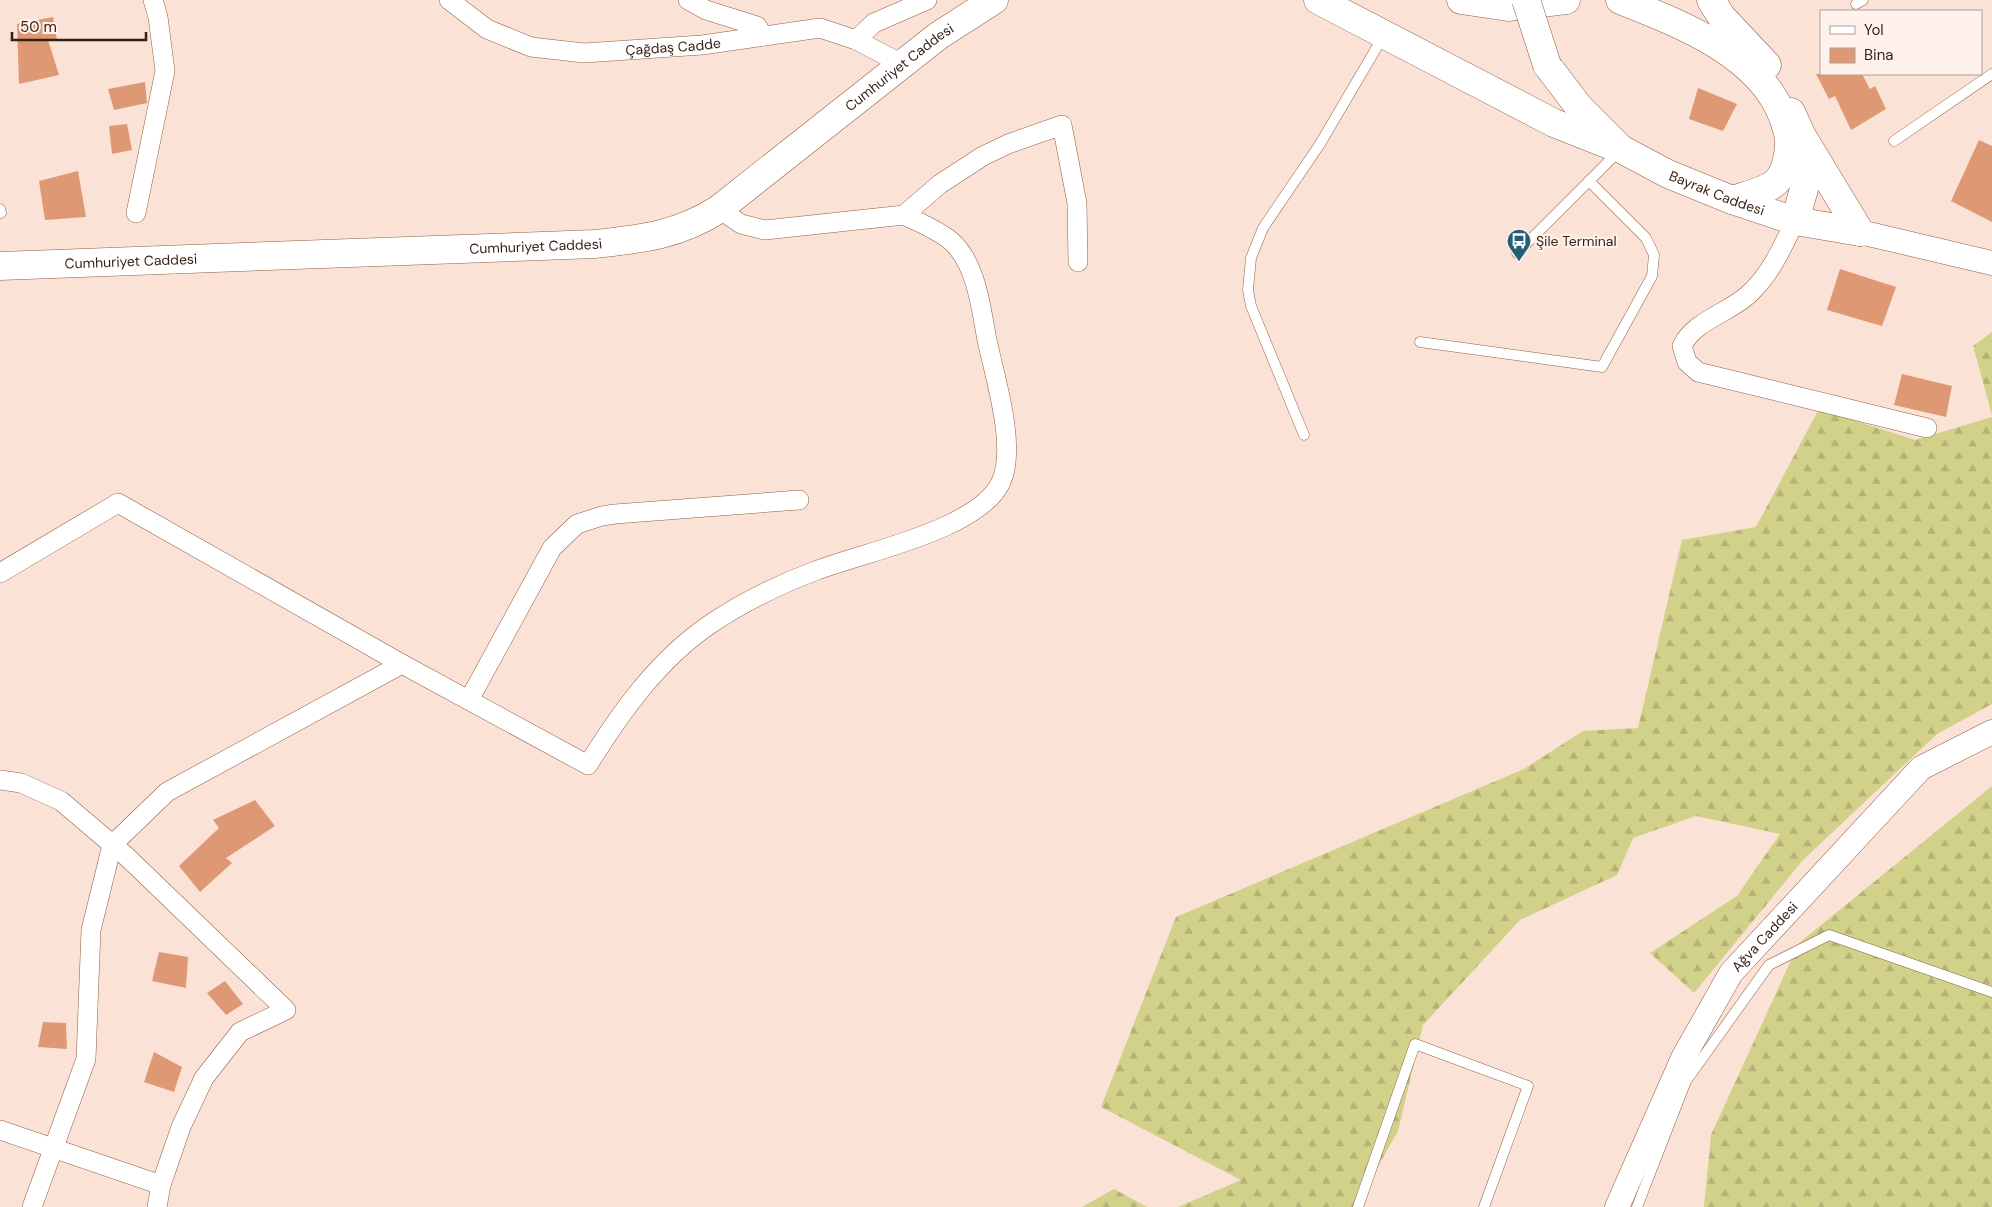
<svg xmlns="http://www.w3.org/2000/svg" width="1992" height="1207" font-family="'DM Sans',sans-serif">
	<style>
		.forest { fill: url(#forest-firs) }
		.building { fill: #de9974 }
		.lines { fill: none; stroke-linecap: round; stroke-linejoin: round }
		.service-casing { stroke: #925e42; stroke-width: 11 }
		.minor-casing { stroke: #925e42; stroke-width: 20 }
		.tertiary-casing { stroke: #925e42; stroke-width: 25 }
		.primary-casing { stroke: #925e42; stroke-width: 29 }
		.service { stroke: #fff; stroke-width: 10 }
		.minor { stroke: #fff; stroke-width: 19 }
		.tertiary { stroke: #fff; stroke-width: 24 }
		.primary { stroke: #fff; stroke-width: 28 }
		.primary-bridge-casing { stroke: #925e42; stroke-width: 29; stroke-linecap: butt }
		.primary-bridge { stroke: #fff; stroke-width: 28 }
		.labels { text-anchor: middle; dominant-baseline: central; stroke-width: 4.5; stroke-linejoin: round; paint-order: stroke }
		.street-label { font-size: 14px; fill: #351f13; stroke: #fff2ec }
		.poi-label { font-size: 14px; fill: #351f13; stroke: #fff2ec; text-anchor: start }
	</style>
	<defs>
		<pattern id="forest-firs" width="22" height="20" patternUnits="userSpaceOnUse" patternTransform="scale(1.25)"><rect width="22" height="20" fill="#d1d189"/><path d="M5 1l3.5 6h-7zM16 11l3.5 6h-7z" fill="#b4b375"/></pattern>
	</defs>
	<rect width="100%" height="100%" fill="#fbe2d6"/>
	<!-- forest -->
	<g class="forest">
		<path d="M1992,332V415L1973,346Z"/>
		<path d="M1819,409L1915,440L1992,417V704L1937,734L1803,860L1694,993L1650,953L1737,896L1780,834L1696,816L1633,838L1617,875L1520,920L1423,1025L1398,1131L1355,1207H1178L1241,1180L1101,1107L1176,917L1524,769L1583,731L1638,728L1682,540L1756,527Z"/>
		<path d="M1992,786V1207H1704L1711,1135L1799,943Z"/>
		<path d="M1114,1189L1147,1207H1082Z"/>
	</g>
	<!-- building -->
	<g class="building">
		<path d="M53,17L57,40H48L59,75L19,84L17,24Z"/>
		<path d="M1816,74H1862L1870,89L1875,86L1886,109L1851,130L1835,96L1829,99Z"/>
		<path d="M145,82L147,103L114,110L108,89Z"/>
		<path d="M1698,88L1737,104L1723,131L1689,119Z"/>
		<path d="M127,124L132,150L112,154L109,126Z"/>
		<path d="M1979,140L1992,146V222L1951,201Z"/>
		<path d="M78,171L86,217L45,220L39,181Z"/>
		<path d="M1840,269L1896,287L1882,326L1827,310Z"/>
		<path d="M1902,374L1952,386L1946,417L1894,405Z"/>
		<path d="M255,800L275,826L226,858L232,863L200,892L179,866L219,828L213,820Z"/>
		<path d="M159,952L188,957L186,988L152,981Z"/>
		<path d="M225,981L243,1004L226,1015L207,993Z"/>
		<path d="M43,1022L66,1023L67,1049L38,1047Z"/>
		<path d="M154,1052L182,1067L174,1092L144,1082Z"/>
	</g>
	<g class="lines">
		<defs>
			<g id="service">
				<path d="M1856,4L1863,0"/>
				<path d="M1894,141L1992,74"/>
				<path d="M0,209L1,213"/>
				<path d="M1517,253L1620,150"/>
				<path d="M1420,342L1602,367L1652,276L1654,255L1646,238L1589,181"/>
				<path d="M1304,435L1251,306L1248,290L1251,258L1263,228L1320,144L1384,35"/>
				<path d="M1358,1207L1415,1044L1528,1086L1484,1207"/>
				<path d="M1637,1207L1686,1081L1769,965L1829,935L1992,992"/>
			</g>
			<g id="minor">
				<path id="s1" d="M449,0L487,29L531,47L584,53L702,45L820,28L856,40L902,64"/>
				<path d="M688,0L706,10L757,26L763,36"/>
				<path d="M856,40L874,23L927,0"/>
				<path d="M719,209L741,224L765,230L904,215L940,184L983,156L1008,144L1062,125L1077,203L1078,262"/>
				<path d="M136,213L165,71L158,17L153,0"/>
				<path d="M1795,221C1782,248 1771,274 1748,295C1728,313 1694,321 1682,346L1687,362L1698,372L1927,428"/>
				<path d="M0,573L118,503L402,664L588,765C620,713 658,660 709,625C741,603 778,585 815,571C864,552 979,530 1001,482C1017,447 995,378 987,340C981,309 977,264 951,241C938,230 920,223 904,215"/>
				<path d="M469,700L552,548L577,524L602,516L615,514L799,500"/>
				<path d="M0,780L21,783L61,801L126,856L286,1010L240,1032L204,1078L181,1127L161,1185L157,1207"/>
				<path d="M0,1130L161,1185"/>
				<path d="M32,1207L86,1059L91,930L112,845L167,792L402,664"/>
			</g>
			<g id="tertiary">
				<path d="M1860,232L1992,263"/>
				<path id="s2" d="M1617,1207L1683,1058L1731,973L1921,768L1992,732"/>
			</g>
			<g id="primary">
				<path d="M1318,0L1554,123L1612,146"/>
				<path d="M1461,0L1508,7L1566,0"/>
				<path d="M1620,0C1678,23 1759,53 1783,117C1786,127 1790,135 1789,146C1785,189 1769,188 1732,200"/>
				<path d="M1711,0L1721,16L1767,65"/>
				<path id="s3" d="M1547,65L1579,107L1621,149L1668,174L1732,200L1795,221L1860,232"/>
				<path d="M1791,112L1802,136L1860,232"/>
				<path d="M1795,221L1807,178L1803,144"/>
				<path id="s4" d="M0,266L595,244C641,239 679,235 719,209L938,36L994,0"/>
			</g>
		</defs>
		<!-- service casing -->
		<use href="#service" class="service-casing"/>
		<!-- minor casing -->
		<use href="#minor" class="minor-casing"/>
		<!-- tertiary casing -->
		<use href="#tertiary" class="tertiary-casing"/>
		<!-- primary casing -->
		<use href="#primary" class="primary-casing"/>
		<!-- service -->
		<use href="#service" class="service"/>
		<!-- minor -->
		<use href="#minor" class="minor"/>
		<!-- tertiary -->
		<use href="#tertiary" class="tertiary"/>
		<!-- primary -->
		<use href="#primary" class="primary"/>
		<defs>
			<path id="primary-bridge" d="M1526,0L1547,65"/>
		</defs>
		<!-- primary-bridge casing -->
		<use href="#primary-bridge" class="primary-bridge-casing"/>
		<!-- primary-bridge -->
		<use href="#primary-bridge" class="primary-bridge"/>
	</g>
	<!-- icons -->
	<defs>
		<symbol id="bus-pin" viewBox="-11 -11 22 30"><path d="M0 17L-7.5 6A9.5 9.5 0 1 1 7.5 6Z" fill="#245f77" stroke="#fff2ec"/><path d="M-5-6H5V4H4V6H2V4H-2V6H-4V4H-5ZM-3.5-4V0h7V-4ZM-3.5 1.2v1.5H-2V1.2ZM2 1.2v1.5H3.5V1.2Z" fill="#fff"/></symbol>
	</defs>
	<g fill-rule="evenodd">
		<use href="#bus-pin" x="1505" y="227" width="28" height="38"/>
	</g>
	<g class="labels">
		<!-- street labels -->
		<g class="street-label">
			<text stroke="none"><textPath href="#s1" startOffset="238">Çağdaş Cadde</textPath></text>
			<text stroke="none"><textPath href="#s4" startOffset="955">Cumhuriyet Caddesi</textPath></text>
			<text stroke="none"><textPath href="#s3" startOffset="218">Bayrak Caddesi</textPath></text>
			<text stroke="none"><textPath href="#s4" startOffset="536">Cumhuriyet Caddesi</textPath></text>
			<text stroke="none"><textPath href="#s4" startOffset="131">Cumhuriyet Caddesi</textPath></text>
			<text stroke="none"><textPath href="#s2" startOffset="310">Ağva Caddesi</textPath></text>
		</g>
		<!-- poi labels -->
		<g class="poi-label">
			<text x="1536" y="241">Şile Terminal</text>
		</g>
	</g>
	<!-- legend -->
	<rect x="1820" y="10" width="162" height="65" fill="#fff2ec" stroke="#ae9e95"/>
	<rect x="1830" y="26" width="25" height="8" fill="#ffffff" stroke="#ae9e95"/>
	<text x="1864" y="35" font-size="15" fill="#351f13">Yol</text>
	<rect x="1830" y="48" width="25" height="15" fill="#de9974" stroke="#ae9e95"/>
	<text x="1864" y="60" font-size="15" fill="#351f13">Bina</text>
	<!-- scale -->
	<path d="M12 32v8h134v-8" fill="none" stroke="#351f13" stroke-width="2.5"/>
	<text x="20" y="32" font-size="15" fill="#351f13" stroke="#fff2ec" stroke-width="4" paint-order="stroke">50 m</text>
</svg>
